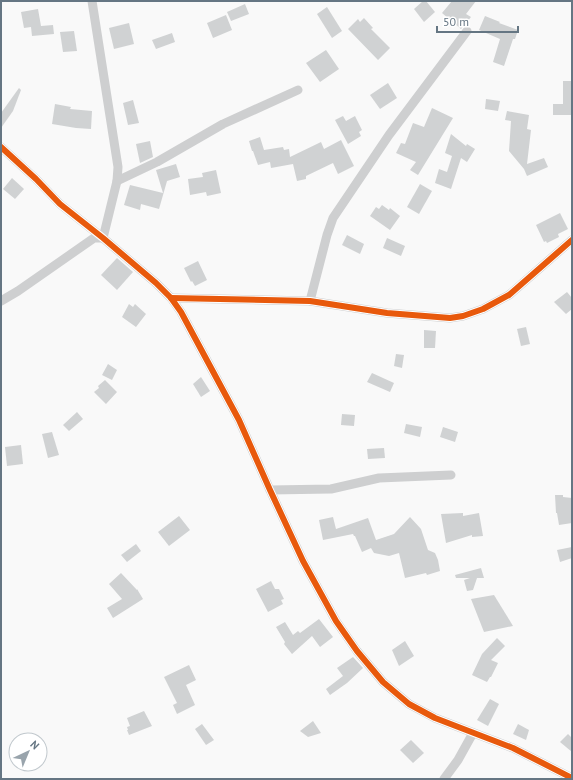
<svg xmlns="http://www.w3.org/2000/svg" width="573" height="780" font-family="'PT Sans',sans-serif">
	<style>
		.building { fill: #d0d2d3 }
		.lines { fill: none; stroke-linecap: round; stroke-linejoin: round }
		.minor { stroke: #cecfd0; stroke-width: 9 }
		.cycleway-casing { stroke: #fff; stroke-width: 8 }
		.cycleway { stroke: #e8590c; stroke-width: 6 }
	</style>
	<rect width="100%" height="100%" fill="#f9f9f9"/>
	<!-- building -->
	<g class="building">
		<path d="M423,1H426L435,12L424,22L414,9Z"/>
		<path d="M452,1H476L466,14L471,17L461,29L442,13Z"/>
		<path d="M245,4L249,14L231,21L227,12Z"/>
		<path d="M327,7L342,31L332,38L317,14Z"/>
		<path d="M38,9L41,26L53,25L54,34L32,36L31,27L24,28L21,12Z"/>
		<path d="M226,15L232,30L213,38L207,23Z"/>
		<path d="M485,16L500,22L499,23L518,30L515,39H513L504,66L493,62L500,39L479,30Z"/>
		<path d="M364,18L373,28L371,29L390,48L378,60L348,29L358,19L360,22Z"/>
		<path d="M129,23L134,44L114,49L109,28Z"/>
		<path d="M74,31L77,51L63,52L60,32Z"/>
		<path d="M172,33L175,42L156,49L152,40Z"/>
		<path d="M326,50L339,69L320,82L306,63Z"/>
		<path d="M563,81H572V115H553V104H563Z"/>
		<path d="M388,83L397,98L380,109L370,95Z"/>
		<path d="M19,88L21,90L13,111L1,128V113Z"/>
		<path d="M486,99L500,101L498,111L485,109Z"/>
		<path d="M133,100L139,123L128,125L123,103Z"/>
		<path d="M55,104L71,107L70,109L92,111L91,129L76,128L52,124Z"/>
		<path d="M432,108L453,118L418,175L410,170L416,162L396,153L401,143L405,144L413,123L424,127Z"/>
		<path d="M507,111L529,115L527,129L531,130L527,164L544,158L548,167L527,176L524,169L509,151L511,121L505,120Z"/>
		<path d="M343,116L346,121L355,116L362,130L359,132L361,136L348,144L335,120Z"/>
		<path d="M451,134L466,146L467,144L475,149L467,162L461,158L451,189L435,183L439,169L447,172L452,156L445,153Z"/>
		<path d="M260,137L264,150L283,147L284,150L289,149L290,157L321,142L324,149L341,140L354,166L338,174L333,163L306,176V179L297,181L293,164L271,168L270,162L258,165L253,151H252L249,141Z"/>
		<path d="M150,141L153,157L140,163L136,144Z"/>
		<path d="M176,164L180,177L167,181L159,209L141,204L140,210L124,205L130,185L163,193L156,170Z"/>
		<path d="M216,170L221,193L207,196L206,192L190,195L188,179L203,177L202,173Z"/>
		<path d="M12,178L24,189L15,199L3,189Z"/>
		<path d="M420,184L432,191L419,214L407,207Z"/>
		<path d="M382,205L389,210L390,208L400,216L390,230L370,216L376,207L379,209Z"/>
		<path d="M560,213L568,229L558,234L559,237L547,243L546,241L544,242L536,225Z"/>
		<path d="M347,235L364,244L360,254L342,245Z"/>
		<path d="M387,238L405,246L401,256L383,248Z"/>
		<path d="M117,258L133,272L117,290L101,275Z"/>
		<path d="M198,261L207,280L195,286L192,281L191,282L184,268Z"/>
		<path d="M567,292L572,298V309L566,314L554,302Z"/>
		<path d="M129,304L133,307L135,304L146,314L136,327L122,317Z"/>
		<path d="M526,327L530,344L521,346L517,329Z"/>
		<path d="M424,330L436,331L435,348H424Z"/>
		<path d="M396,354L404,355L402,368L394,366Z"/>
		<path d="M108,364L117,370L112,380L102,375Z"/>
		<path d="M372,373L394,383L390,392L367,382Z"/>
		<path d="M201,377L210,391L201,397L193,384Z"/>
		<path d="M105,380L117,392L106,404L94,392L99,388L98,386Z"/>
		<path d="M77,412L83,419L69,431L63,425Z"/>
		<path d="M342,414L355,415L354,426L341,425Z"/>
		<path d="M406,424L422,427L420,437L404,433Z"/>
		<path d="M443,427L458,432L455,442L440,437Z"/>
		<path d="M52,432L59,455L48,458L42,434Z"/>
		<path d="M21,445L23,464L7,466L5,447Z"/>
		<path d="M384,448L385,458L368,459L367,449Z"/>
		<path d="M555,495H563V497L572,498V523L559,525L557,513H556Z"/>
		<path d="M463,513V516L479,513L483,536L472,537V535L446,543L441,514Z"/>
		<path d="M179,516L190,530L169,546L158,532Z"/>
		<path d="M333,517L336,529L368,518L376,540L394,534L410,517L421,529L428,550L435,553L438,560L440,571L427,575L426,573L405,578L399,553L389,556L374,553L371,548L362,552L355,536H354L353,534L323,540L319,520Z"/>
		<path d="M136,544L141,551L127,562L121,555Z"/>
		<path d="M572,547V558L560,562L557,550Z"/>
		<path d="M481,568L484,578H477L473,590L467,591L464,580L470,578H456L455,575Z"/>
		<path d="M121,573L137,590V589L143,599L113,618L107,608L122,599L109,584Z"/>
		<path d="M271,581L275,589H279L284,599L281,600L283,604L268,612L256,589Z"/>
		<path d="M494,595L513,626L484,632L471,599Z"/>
		<path d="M319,619L333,637L320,647L312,636L292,654L284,644L285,642L276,627L285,622L293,635L298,631L300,633Z"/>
		<path d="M497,638L505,646L491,660L498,663L491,677H490L487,682L472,675L482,654Z"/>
		<path d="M405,641L414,656L399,666L392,650Z"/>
		<path d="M353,657L363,668L347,683L330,695L326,689L343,676L337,668Z"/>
		<path d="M189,665L196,680L186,685L195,705L177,714L173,705L177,703L164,677Z"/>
		<path d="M490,699L499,704L488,726L477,720Z"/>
		<path d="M144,711L152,726L129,735L127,730H128L127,727L130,726L127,718Z"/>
		<path d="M313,721L321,733L308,737L300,731Z"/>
		<path d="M202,724L214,740L206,745L195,729Z"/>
		<path d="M518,724L529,730L526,740L513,734Z"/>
		<path d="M568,734L572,738V752L560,742Z"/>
		<path d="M411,740L424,753L413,763L400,750Z"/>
	</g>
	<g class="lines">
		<!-- minor -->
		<g class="minor">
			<path d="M1,147L36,179L60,204L103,238L156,283L171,298L181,312L239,420L270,490L303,561L336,621L357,651L383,682L409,704L435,718L513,748L572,778"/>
			<path d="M117,181L157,162L223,124L298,90"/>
			<path d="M171,298L310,301L387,313L450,318L463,316L483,309L509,295L572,240"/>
			<path d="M1,301L18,291L94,238H103L117,181L118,167L92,1"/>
			<path d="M310,301L327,235L333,218L389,135L467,31"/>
			<path d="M270,490L331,489L379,478L451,475"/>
			<path d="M444,779L458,760L473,733"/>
		</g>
		<defs>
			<g id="cycleway">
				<path d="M1,147L36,179L60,204L103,238L156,283L171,298L181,312L239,420L270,490L303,561L336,621L357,651L383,682L409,704L435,718L513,748L572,778"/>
				<path d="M171,298L310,301L387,313L450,318L463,316L483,309L509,295L572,240"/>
			</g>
		</defs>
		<!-- cycleway casing -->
		<use href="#cycleway" class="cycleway-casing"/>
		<!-- cycleway -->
		<use href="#cycleway" class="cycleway"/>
	</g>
	<!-- border -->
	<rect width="573" height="780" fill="none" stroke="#657683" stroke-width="4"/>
	<!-- north arrow -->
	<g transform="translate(28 752) rotate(44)"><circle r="19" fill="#ffffff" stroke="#c1c8cd"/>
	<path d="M0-3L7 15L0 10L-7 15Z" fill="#99a4ac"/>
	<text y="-6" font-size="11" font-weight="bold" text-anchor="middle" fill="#657683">N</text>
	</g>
	<!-- scale -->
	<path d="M437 26v6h81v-6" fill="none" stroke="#657683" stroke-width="2"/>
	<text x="443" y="26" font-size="12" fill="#657683" stroke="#ffffff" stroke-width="3" paint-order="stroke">50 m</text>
</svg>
